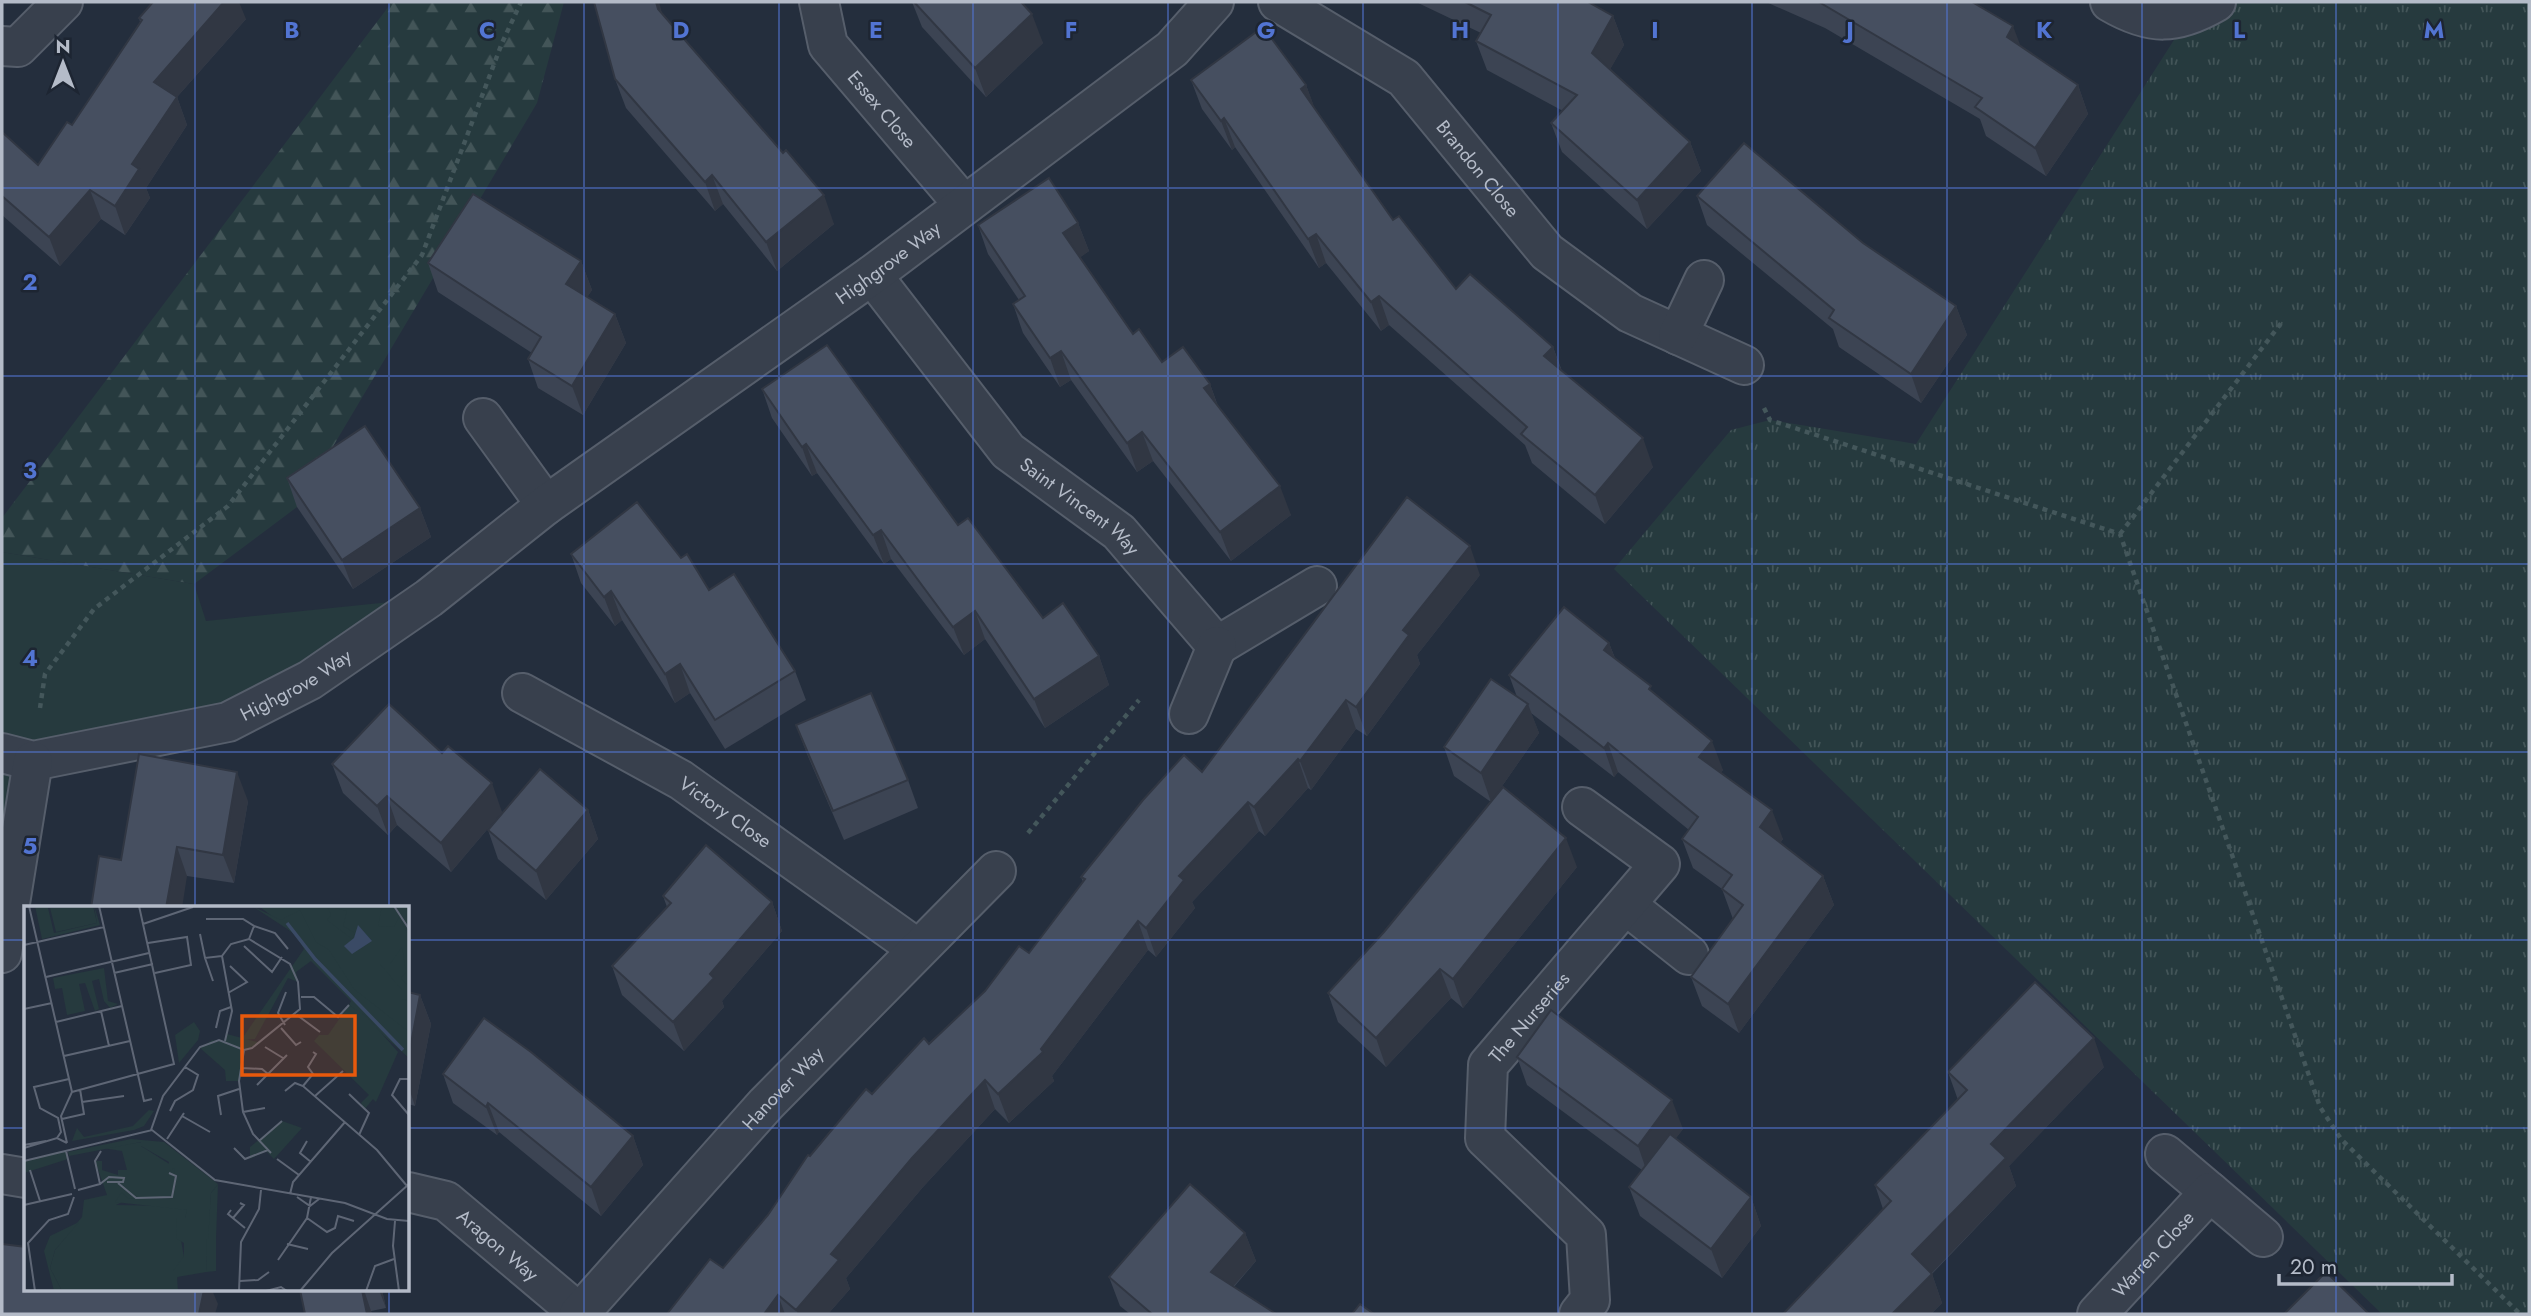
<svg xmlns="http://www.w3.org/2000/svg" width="2531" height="1316" font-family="Jost,sans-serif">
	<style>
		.grass { fill: #263a3e }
		.forest { fill: url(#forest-firs) }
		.park { fill: url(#park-tufts) }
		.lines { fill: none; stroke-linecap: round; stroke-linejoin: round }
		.street-casing { stroke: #565e6b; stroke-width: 42 }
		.path { stroke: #44575b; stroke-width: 4.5; stroke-dasharray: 5 5; stroke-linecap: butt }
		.street { stroke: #38404d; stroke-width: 38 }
		.wall { fill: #3c4453 }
		.shaded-wall { fill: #313743 }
		.building { fill: #464f60; stroke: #313743; stroke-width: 2 }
		.grid { fill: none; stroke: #5274d2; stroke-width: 2; stroke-opacity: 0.55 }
		.labels { text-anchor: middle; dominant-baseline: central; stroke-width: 5; stroke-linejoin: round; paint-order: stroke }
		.street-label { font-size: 19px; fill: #b4bbc8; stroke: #1d2532 }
		.inset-river { fill: none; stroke: #3a4a65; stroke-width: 3.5 }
		.inset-road { fill: none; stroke: #5e6675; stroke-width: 2 }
		.view { fill: #e8590c; fill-opacity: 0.15; stroke: #e8590c; stroke-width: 3.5 }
		.inset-edge { fill: none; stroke: #b4bbc8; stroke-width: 3.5 }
		.grid-label { font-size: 23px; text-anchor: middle; font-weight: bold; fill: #5274d2; stroke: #1d2532; stroke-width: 5; stroke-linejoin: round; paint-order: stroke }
	</style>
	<defs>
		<pattern id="forest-firs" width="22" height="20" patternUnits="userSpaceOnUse" patternTransform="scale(1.75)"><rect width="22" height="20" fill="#263a3e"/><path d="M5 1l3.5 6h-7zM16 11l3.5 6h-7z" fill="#435558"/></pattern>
		<pattern id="park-tufts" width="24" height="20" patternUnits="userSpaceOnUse" patternTransform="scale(1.75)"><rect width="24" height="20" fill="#263a3e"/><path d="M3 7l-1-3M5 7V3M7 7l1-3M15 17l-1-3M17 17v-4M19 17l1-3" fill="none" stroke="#435558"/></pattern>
	</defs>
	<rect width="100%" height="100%" fill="#242e3d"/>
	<!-- grass -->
	<path class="grass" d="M2,552L194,584L206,621L429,598L310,680L33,761L2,953Z"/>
	<!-- forest -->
	<path class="forest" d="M392,2H564L537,103L297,507L194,584L2,552V518Z"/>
	<!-- park -->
	<path class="park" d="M2216,2H2529V1314H2382L1614,569L1731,430L1770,420L1916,444L2188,18Z"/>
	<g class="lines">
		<defs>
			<g id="street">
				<path id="s1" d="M819,2L828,45L964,205"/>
				<path id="s2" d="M1278,2L1404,78L1547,252L1630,313L1744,365"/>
				<path d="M2110,2C2151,26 2176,25 2216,2"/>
				<path d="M2,46L18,47L63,2"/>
				<path id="s3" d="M872,275L1008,451L1119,532L1217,646L1317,586"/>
				<path d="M1678,335L1704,280"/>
				<path d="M483,418L546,505"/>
				<path id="s4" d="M522,693L681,780L918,949"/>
				<path d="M1189,714L1217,646"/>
				<path id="s5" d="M2,753L33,761L228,722L310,680L429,598L546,505L872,275L1172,49L1214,2"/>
				<path d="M1626,905L1689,955"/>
				<path d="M2,953L33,761"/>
				<path d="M2165,1154L2210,1192"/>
				<path d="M2,1174L26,1178"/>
				<path id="s6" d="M408,1192L446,1201L579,1313"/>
				<path id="s7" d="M579,1314L766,1104L996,871"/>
				<path id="s8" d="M1579,1314L1590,1300L1586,1235L1485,1138L1488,1065L1660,864L1582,807"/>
				<path id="s9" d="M2097,1314L2210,1192L2263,1237"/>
			</g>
		</defs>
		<!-- street casing -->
		<use href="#street" class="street-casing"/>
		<!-- path -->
		<g class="path">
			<path d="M1764,408L1770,420L2120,534L2320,1107L2341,1139L2520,1314"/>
			<path d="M2120,534L2282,322"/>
			<path d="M40,708L45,674L94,609L228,506L422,255L502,43L521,2"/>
			<path d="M1028,833L1139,700"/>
		</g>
		<!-- street -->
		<use href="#street" class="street"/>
	</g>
	<!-- wall -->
	<g class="wall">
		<path d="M912,2H1021L1043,43L986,97L922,27Z"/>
		<path d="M1416,2H1588L1613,16L1624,45L1610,69L1690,142L1701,171L1647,229L1562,152L1551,123L1563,111L1487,70L1476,41L1481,33Z"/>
		<path d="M1766,2H1972L2021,47L2078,85L2088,114L2046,176L1986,136L1980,119L1825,28Z"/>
		<path d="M662,13L834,224L777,271L723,204L715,211L626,108L615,79Z"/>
		<path d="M139,18L246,19L177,97L187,125L146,188L150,198L125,235L101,219L60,266L2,215V132L38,165L72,125L140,22Z"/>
		<path d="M1191,80L1306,85L1315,110L1393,220L1456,289L1553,347L1562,371L1653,467L1605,524L1532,463L1525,445L1389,325L1381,331L1326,263L1319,268L1235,147L1232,150L1202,109Z"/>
		<path d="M1697,196L1863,243L1956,306L1967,335L1921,403L1839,347L1833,329L1707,225Z"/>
		<path d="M1078,223L1089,251L1080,257L1133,334L1162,362L1210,384L1218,406L1291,515L1231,561L1153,461L1137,472L1071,380L1060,387L1023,333L1013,304L1019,300L988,254L978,225Z"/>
		<path d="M581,261L592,290L587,297L615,314L626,343L583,415L538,388L528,359L532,353L438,292L428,263Z"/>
		<path d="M762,389L958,525L1043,618L1099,656L1109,685L1045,728L985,639L964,655L891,559L884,564L817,473L812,476L772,418Z"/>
		<path d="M287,478L420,508L431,537L353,589L297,507Z"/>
		<path d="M571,554L681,558L709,590L795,671L806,700L725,749L690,693L675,703L622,620L615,626L581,583Z"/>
		<path d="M1480,575L1417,655L1420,664L1367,736L1356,729L1311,790L1308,788L1265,836L1259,831L1192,902L1195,908L1156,957L1148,950L1052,1076L1054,1081L1009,1123L995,1109L923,1187L846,1278L850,1289L828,1314H667L723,1268L768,1215L810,1156L872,1094L1029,953L1083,882L1081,877L1202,772Z"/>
		<path d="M1609,643L1615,658L1654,694L1723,770L1720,773L1783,839L1780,843L1823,876L1834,905L1739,1033L1702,1006L1691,977L1733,919L1722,889L1693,868L1682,839L1689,830L1618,772L1614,777L1531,713L1539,733L1491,802L1454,776L1444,747L1517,697L1509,675Z"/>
		<path d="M796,725L908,780L918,808L844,840L807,754Z"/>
		<path d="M442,753L502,812L451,872L397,825L388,835L343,793L332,764Z"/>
		<path d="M248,801L234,883L187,876L121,860Z"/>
		<path d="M588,810L598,839L546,900L498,859L488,830Z"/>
		<path d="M1577,867L1463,1008L1451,998L1386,1067L1338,1022L1328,993L1384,932Z"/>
		<path d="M663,896L772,902L782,931L722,1001L724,1007L684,1051L622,995L612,966L667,907Z"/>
		<path d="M408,992L420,995L431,1024L415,1106L408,1104Z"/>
		<path d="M1517,1057L1683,1129L1675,1139L1751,1197L1761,1226L1722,1278L1640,1216L1629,1187L1642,1170L1527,1085Z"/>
		<path d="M2104,1067L2009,1166L2016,1186L1932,1274L1942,1303L1931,1314H1783L1883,1209L1875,1185L1958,1100L1948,1072Z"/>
		<path d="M443,1074L633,1136L643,1165L601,1216L499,1132L497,1135L453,1103Z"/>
		<path d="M1245,1233L1256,1261L1234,1287L1276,1314H1130L1120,1306L1109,1277Z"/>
		<path d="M300,1290H382L386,1308L371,1311L372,1314H305Z"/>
	</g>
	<!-- shaded-wall -->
	<g class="shaded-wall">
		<path d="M224,2H239L246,19L177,97L187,125L146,188L150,198L125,235L115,206L132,164L154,82Z"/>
		<path d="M656,2H659L669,38Z"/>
		<path d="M1032,14L1043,43L986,97L975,68Z"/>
		<path d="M1613,16L1624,45L1603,82L1592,53Z"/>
		<path d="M2013,26L2024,55L2007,37Z"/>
		<path d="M1306,85L1317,114L1301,89Z"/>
		<path d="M2078,85L2088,114L2046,176L2035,148Z"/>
		<path d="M1224,118L1235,147L1232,150L1221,121Z"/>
		<path d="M1690,142L1701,171L1647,229L1637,200Z"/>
		<path d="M712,175L723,204L715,211L705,182Z"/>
		<path d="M90,190L101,219L60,266L49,237Z"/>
		<path d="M824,195L834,224L777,271L766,242Z"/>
		<path d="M1078,223L1089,251L1074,262L1063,233Z"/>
		<path d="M1316,234L1326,263L1319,268L1308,239Z"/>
		<path d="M581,261L592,290L577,313L566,284Z"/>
		<path d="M1379,296L1389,325L1381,331L1371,302Z"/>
		<path d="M1956,306L1967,335L1921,403L1911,374Z"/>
		<path d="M615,314L626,343L583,415L572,386Z"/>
		<path d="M1553,347L1563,376L1544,356Z"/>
		<path d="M1061,351L1071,380L1060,387L1050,358Z"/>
		<path d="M1210,384L1220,413L1204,388Z"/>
		<path d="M1142,432L1153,461L1137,472L1127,443Z"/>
		<path d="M1643,438L1653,467L1605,524L1595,495Z"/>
		<path d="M806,444L817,473L812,476L802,447Z"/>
		<path d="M1280,486L1291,515L1231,561L1220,532Z"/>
		<path d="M420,508L431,537L353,589L342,560Z"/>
		<path d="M881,530L891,559L884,564L873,535Z"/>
		<path d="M1470,546L1480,575L1417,655L1420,664L1367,736L1356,707L1403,630Z"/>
		<path d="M611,591L622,620L615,626L604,597Z"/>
		<path d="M975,611L985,639L964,655L953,627Z"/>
		<path d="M1609,643L1620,672L1604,650Z"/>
		<path d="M1099,656L1109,685L1045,728L1034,699Z"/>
		<path d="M680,664L690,693L675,703L665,674Z"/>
		<path d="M1346,700L1356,729L1311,790L1300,761Z"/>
		<path d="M1528,704L1539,733L1491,802L1481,773Z"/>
		<path d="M1712,741L1723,770L1710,786L1699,757Z"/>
		<path d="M1608,743L1618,772L1614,777L1604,748Z"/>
		<path d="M1298,759L1308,788L1265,836L1254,807Z"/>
		<path d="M237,772L248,801L234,883L223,855Z"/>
		<path d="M492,783L502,812L451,872L441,843Z"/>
		<path d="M387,796L397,825L388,835L377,806Z"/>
		<path d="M1248,802L1259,831L1192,902L1195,908L1156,957L1146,928L1179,876Z"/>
		<path d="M588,810L598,839L546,900L536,871Z"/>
		<path d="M1772,810L1783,839L1770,856L1760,827Z"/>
		<path d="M1566,838L1577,867L1463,1008L1453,979Z"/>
		<path d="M177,847L187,876L182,908H166Z"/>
		<path d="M1823,876L1834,905L1739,1033L1728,1004Z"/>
		<path d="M772,902L782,931L722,1001L724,1007L684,1051L673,1022L710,974Z"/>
		<path d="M1138,921L1148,950L1052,1076L1054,1081L1009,1123L998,1094L1041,1049Z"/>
		<path d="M1440,969L1451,998L1386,1067L1376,1038Z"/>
		<path d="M420,995L431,1024L415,1106L408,1085V1060Z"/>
		<path d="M2094,1038L2104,1067L2009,1166L2016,1186L1922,1283L1912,1254L1991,1144Z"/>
		<path d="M985,1080L995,1109L923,1187L846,1278L850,1289L828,1314H798L796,1310L831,1254L912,1158Z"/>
		<path d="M1672,1100L1683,1129L1648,1175L1638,1146Z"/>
		<path d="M488,1103L499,1132L497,1135L486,1107Z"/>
		<path d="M633,1136L643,1165L601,1216L591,1187Z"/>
		<path d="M1751,1197L1761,1226L1722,1278L1711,1249Z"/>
		<path d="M1245,1233L1256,1261L1221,1300L1211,1272Z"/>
		<path d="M1932,1274L1942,1303L1931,1314H1892Z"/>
		<path d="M204,1290H212L218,1304L215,1314H199Z"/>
		<path d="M362,1290H364L372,1314H367Z"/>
		<path d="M379,1290H382L386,1308Z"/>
		<path d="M778,1295L785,1314H764Z"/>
	</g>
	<!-- building -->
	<g class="building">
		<path d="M153,2H224L154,82L177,97L132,164L139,169L115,206L90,190L49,237L2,196V132L38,165L67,122L72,125L142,20L139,18Z"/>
		<path d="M594,2H656L658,9L783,153L786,150L824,195L766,242L712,175L705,182L615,79Z"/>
		<path d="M914,2H1021L1032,14L975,68Z"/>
		<path d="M1465,2H1588L1613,16L1592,53L1690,142L1637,200L1551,123L1577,95L1476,41L1491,15Z"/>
		<path d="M1819,2H1972L2013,26L2007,37L2078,85L2035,148L1975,107L1982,98Z"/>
		<path d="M1263,27L1306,85L1301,89L1393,220L1399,216L1456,289L1470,274L1553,347L1544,356L1643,438L1595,495L1521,434L1527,427L1379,296L1371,302L1316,234L1308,239L1224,118L1221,121L1191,80Z"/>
		<path d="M1744,143L1863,243L1956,306L1911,374L1829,318L1834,310L1697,196Z"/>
		<path d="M1049,178L1078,223L1063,233L1133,334L1139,329L1162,362L1183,347L1210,384L1204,388L1280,486L1220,532L1142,432L1127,443L1061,351L1050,358L1013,304L1025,296L978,225Z"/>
		<path d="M473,194L581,261L566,284L615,314L572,386L528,359L541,337L428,263Z"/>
		<path d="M827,345L958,525L968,518L1043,618L1063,603L1099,656L1034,699L975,611L953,627L881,530L873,535L806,444L802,447L762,389Z"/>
		<path d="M365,426L420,508L342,560L287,478Z"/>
		<path d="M1407,497L1470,546L1403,630L1409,635L1356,707L1346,700L1300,761L1298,759L1254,807L1248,802L1179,876L1184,880L1146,928L1138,921L1041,1049L1043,1052L998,1094L985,1080L912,1158L831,1254L839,1260L796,1310L778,1295L764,1314H667L710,1259L723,1268L768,1215L808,1155L810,1156L866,1089L872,1094L924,1038L929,1044L985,991L1019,946L1029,953L1085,879L1081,877L1143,800L1184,755L1202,772Z"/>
		<path d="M637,502L681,558L687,554L709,590L734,574L795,671L715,720L680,664L665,674L611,591L604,597L571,554Z"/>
		<path d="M1564,607L1609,643L1604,650L1651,686L1649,689L1712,741L1699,757L1772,810L1760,827L1823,876L1728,1004L1691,977L1743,905L1722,889L1732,875L1682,839L1698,817L1608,743L1604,748L1509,675Z"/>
		<path d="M1491,679L1528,704L1481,773L1444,747Z"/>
		<path d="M871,693L908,780L833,811L796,725Z"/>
		<path d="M389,704L442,753L448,746L492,783L441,843L387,796L377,806L332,764Z"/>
		<path d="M139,754L237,772L223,855L177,847L166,908H91L99,856L121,860Z"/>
		<path d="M540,769L588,810L536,871L488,830Z"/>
		<path d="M1503,787L1566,838L1453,979L1440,969L1376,1038L1328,993L1384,932Z"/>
		<path d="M706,845L772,902L710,974L714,978L673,1022L612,966L671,903L663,896Z"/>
		<path d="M2035,982L2094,1038L1991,1144L2006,1158L1912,1254L1932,1274L1892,1314H1783L1891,1201L1875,1185L1967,1090L1948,1072Z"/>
		<path d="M408,992L420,995L408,1060Z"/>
		<path d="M1551,1010L1672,1100L1638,1146L1517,1057Z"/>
		<path d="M484,1018L531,1052L633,1136L591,1187L488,1103L486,1107L443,1074Z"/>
		<path d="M1670,1134L1751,1197L1711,1249L1629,1187Z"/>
		<path d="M1190,1184L1245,1233L1211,1272L1276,1314H1152L1109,1277Z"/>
		<path d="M2,1244L26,1247V1290H204L199,1314H2Z"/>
		<path d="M2326,1272L2369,1314H2284Z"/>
		<path d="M300,1290H362L367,1314H305Z"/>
		<path d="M1360,1304L1374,1314H1352Z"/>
	</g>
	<!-- grid -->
	<path class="grid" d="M195,2V908M389,2V908M584,2V1314M779,2V1314M973,2V1314M1168,2V1314M1363,2V1314M1558,2V1314M1752,2V1314M1947,2V1314M2142,2V1314M2336,2V1314M2,188H2529M2,376H2529M2,564H2529M2,752H2529M2,940H26M408,940H2529M2,1128H26M408,1128H2529M195,1290V1314M389,1290V1314"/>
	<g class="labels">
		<!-- street labels -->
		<g class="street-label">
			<text stroke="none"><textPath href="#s1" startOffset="128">Essex Close</textPath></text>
			<text stroke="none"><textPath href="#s2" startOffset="264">Brandon Close</textPath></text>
			<text stroke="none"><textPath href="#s5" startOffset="1036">Highgrove Way</textPath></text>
			<text stroke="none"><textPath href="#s3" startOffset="313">Saint Vincent Way</textPath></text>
			<text stroke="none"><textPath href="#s5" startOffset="308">Highgrove Way</textPath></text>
			<text stroke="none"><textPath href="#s4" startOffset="236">Victory Close</textPath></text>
			<text stroke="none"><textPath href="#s8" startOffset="359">The Nurseries</textPath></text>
			<text stroke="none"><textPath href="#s7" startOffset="304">Hanover Way</textPath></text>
			<text stroke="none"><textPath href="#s6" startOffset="107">Aragon Way</textPath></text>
			<text stroke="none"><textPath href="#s9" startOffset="82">Warren Close</textPath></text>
		</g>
	</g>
	<!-- overview -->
	<g transform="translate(24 906)">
		<rect width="385" height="385" fill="#242e3d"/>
		<path d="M69,0L73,17L32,26L26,2ZM235,0H385V145L291,45ZM203,128L237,137L220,144L215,175H202L201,164L176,142L188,134L201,135ZM258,215L278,222L250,253L242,245L226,253V241ZM118,236L117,240L150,261L154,288L151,292L104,293L92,299L150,300L164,304L161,312H153L160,351L149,385H38L26,362L31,344L58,311L60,294L83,289L71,255H78V264L94,269V264H103L98,245L78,242ZM42,245L44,253L0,267V255ZM194,278L192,333H183L187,287Z" fill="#263a3e"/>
		<path d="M11,0H31L24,2L30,27L73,17L70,0L76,19L18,33ZM228,0L257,14L276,4L292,36L305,44L330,83L385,126V152L325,99L327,95L287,55L272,66L274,76L264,72L231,133L217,134L280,43L271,28ZM303,0L323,5L319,20L331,27L328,33L303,14L307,9ZM358,0L385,1V30L375,11L370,21L354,20ZM378,41L382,66L377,72L384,80L385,95L378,93V84L356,58H366ZM80,62L84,95L94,98L86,102L80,95L75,73L68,75L75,103L71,105L61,77L55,78L61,105L43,109L38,82L31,83L29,72ZM170,116L176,125L174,134L155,157L151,129ZM125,204L130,205L120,220L110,224L48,235L53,222L60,231L109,220ZM107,233L140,236L194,278L187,287L182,366L153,371L154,385H149V365L160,350V337L153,333L152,312H161L163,304L91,296L98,286L104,293L151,292L150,262L145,265V256L117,240V236L45,250L44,246ZM55,316L31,344L26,362L38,385H30L20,345L26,330Z" fill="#263a3e"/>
		<path d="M325,99L344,112L374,146L352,196L349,193L340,204L337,197L345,189L290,135L295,129H304ZM183,333H192V365L182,366Z" fill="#263a3e"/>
		<path d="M334,19L348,35L328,48L320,40L330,32Z" fill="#3a4a65"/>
		<path class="inset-river" d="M263,17L291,53L379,144"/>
		<path class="inset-road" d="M5,0L48,186L37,210L43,237M75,0L120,195L128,193M370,0L385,23M182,13H219L230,20L225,33M119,18L169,1M230,20L251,27L264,43M176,28L181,52L198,50M124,37L163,31L167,59L131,67M0,39L80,21M220,40L248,66L258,51M181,52L189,75M90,67L129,58M22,71L125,47M204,87L223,76L206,60M277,91H290L314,111L325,99M0,103L28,97M77,105L85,140M273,109L296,126M32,116L98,100M261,119L254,107L262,86M192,122L196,105L207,101M257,122L272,139L277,136M241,141L259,152M220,144L215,175L219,206L229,228L247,247M40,150L106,135M217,162L238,163L244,168M385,173H376L368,189L385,209M233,179L263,149M279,180L289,168L284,161L292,148L289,146M261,185L271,177L279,180L353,244L383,280M48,186L150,158L115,0M325,188L345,207L335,229M291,190L319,165M58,196L100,190M146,205L151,195L169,184L174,169L161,161M219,206L241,202M197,209L194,190L215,183M158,210L186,226M38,213L60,208L56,183M127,224L139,190L176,141L195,134L220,144L228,142L276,103L274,76L266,58L225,33L207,38L198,50L208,105L201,135M33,232L37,226L34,212L16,202L10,181L45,173M143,233L160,207M235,235L258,215M283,235L276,247L287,256M0,239L22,235M0,242L33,232L43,237M210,242L221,253L244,244M42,245L51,283M253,253L275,269M0,255L128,224L191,274L321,297L363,313L385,315M6,264L16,295M94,277L112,292L148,291L152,270L145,267M76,278L85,271L100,272L99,276H83M54,284L76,278L71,255L77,245M266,288L269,276L321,216M273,291L286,300L295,293M0,299L48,288M207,304L204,308L221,322M209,312L220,299L216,297M283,312L303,326L311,322L314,310L330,315M371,315L369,340L375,385M263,338L284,343M254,354L283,312L287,291M216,375L234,374L245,366M11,385L4,337L25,314L44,308L50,291M215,385L217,336L235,303L237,284M242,385L257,381L263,385M276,385L308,347L385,278M342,385L351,360L370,353"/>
		<path class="view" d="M218,110H331V169H218Z"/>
		<rect width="385" height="385" class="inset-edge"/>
	</g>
	<g class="grid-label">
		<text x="292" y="38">B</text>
		<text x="487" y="38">C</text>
		<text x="681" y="38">D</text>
		<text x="876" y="38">E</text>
		<text x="1071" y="38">F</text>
		<text x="1266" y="38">G</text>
		<text x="1460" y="38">H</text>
		<text x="1655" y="38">I</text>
		<text x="1850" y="38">J</text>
		<text x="2044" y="38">K</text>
		<text x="2239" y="38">L</text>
		<text x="2434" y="38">M</text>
		<text x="30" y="290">2</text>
		<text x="30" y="478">3</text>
		<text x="30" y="666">4</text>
		<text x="30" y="854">5</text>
	</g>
	<!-- border -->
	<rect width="2531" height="1316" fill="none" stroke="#b4bbc8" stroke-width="7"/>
	<!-- north arrow -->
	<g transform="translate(63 63)" stroke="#1d2532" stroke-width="5" paint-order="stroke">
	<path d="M0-5L12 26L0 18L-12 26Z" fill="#b4bbc8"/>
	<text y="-10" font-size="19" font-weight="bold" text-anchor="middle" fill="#b4bbc8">N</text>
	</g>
	<!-- scale -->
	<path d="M2279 1274v10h173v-10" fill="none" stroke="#b4bbc8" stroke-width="3.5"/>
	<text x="2290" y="1274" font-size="21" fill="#b4bbc8" stroke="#1d2532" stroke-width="5" paint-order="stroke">20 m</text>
</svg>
